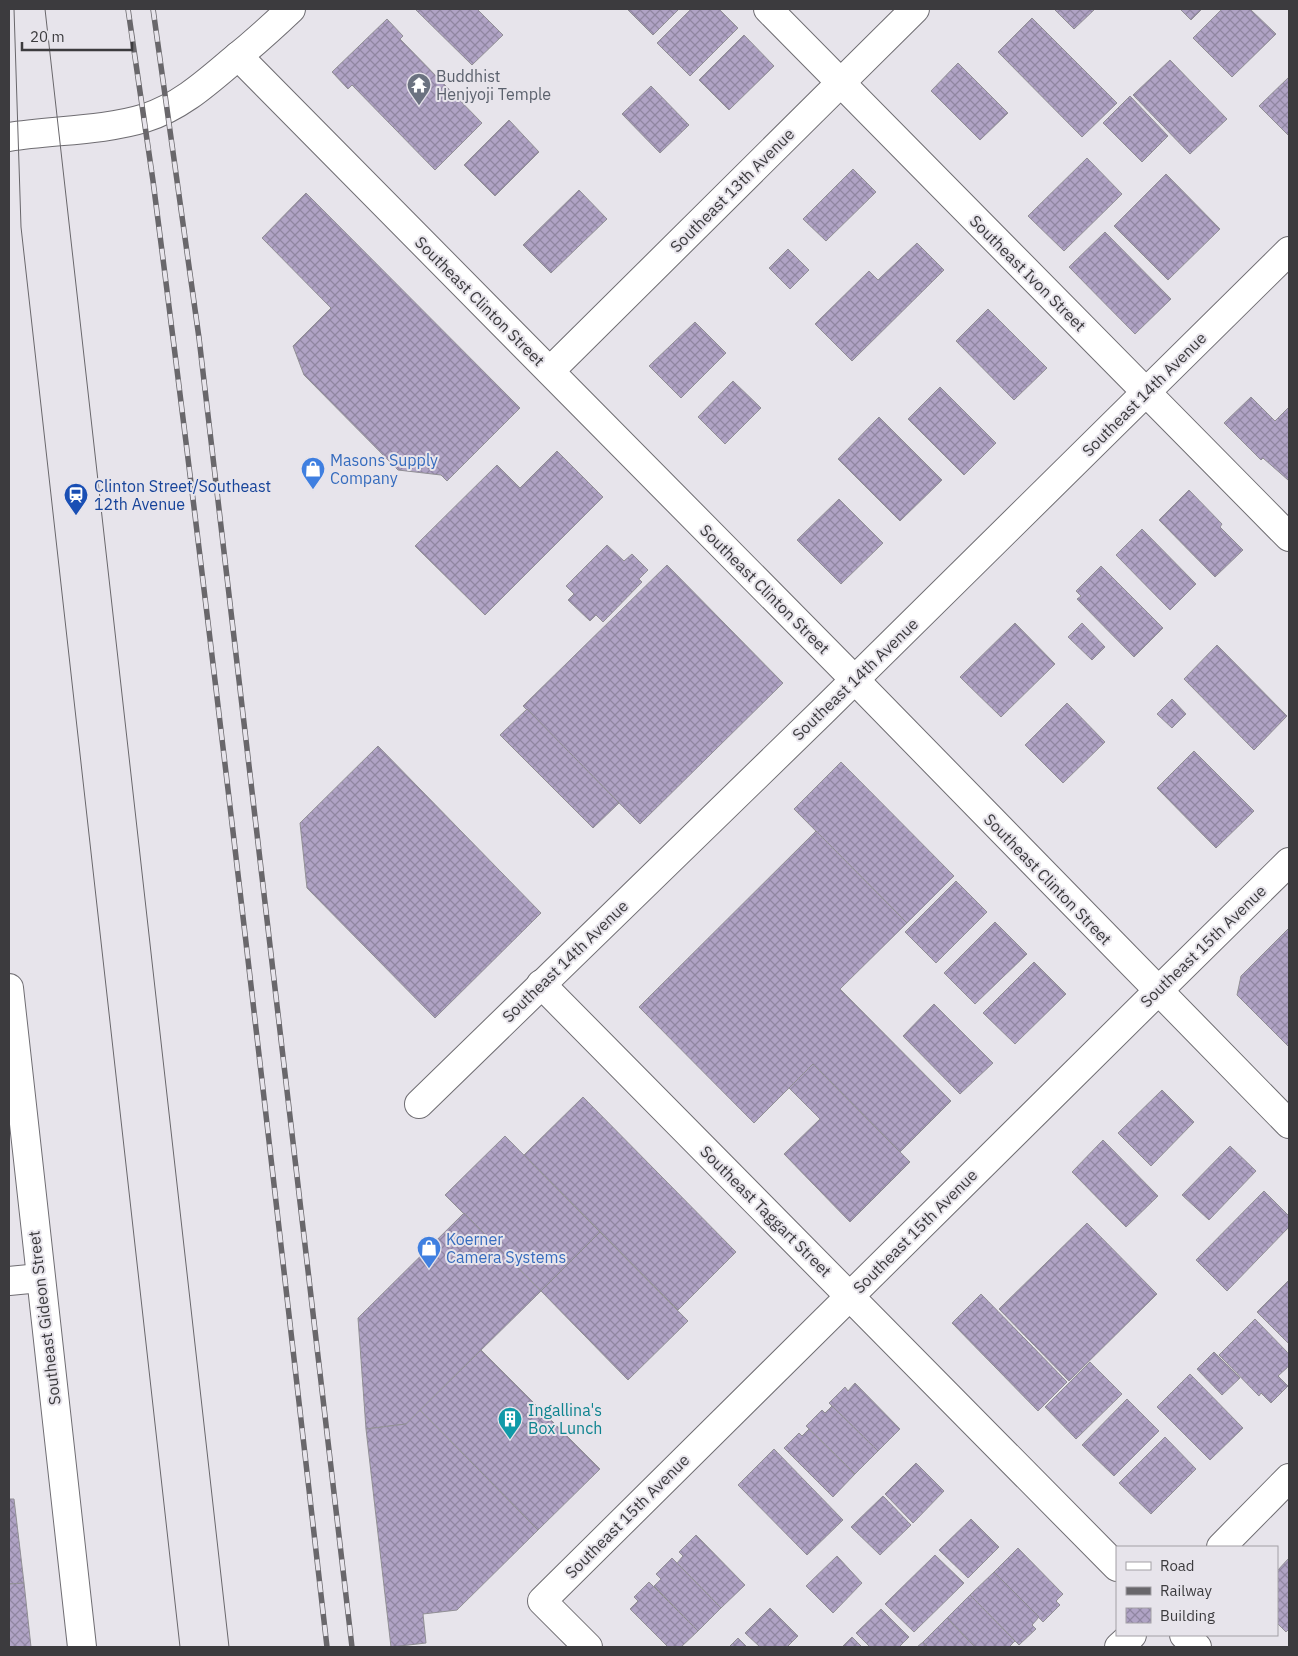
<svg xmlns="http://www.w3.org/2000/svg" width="1298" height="1656" font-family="'IBM Plex Sans',sans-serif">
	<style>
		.building { fill: url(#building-cross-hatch); stroke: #918f95 }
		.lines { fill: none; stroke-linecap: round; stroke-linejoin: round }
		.minor-casing { stroke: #6f6d72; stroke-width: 30 }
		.secondary-casing { stroke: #6f6d72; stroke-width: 30 }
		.minor { stroke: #fff; stroke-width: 28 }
		.secondary { stroke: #fff; stroke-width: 28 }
		.tram { stroke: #69676b; stroke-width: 1 }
		.rail-casing { stroke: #69676b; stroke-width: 5.5 }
		.rail { stroke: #e7e4eb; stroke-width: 4; stroke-dasharray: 11; stroke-linecap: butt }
		.labels { text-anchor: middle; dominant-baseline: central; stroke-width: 4; stroke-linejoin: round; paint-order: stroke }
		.worship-label { font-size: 16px; fill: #5b616d; stroke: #e7e4eb; text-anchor: start }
		.street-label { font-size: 16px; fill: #3c3b3e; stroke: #e7e4eb }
		.shop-label { font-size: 16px; fill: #366cbe; stroke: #e7e4eb; text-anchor: start }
		.transit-label { font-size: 16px; fill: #164399; stroke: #e7e4eb; text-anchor: start }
		.culture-label { font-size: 16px; fill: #0d838f; stroke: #e7e4eb; text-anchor: start }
	</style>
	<defs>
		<pattern id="building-cross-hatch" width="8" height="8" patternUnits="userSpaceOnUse" patternTransform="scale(1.25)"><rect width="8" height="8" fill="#b0a3c5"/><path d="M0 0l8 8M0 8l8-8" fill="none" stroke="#9086a1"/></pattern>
	</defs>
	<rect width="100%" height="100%" fill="#e7e4eb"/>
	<!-- building -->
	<g class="building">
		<path d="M415,9H477L503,35L472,65Z"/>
		<path d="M627,9H679L653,35Z"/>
		<path d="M691,9H719L738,28L690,76L657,43Z"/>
		<path d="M1054,9H1095L1074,29Z"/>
		<path d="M1180,9H1202L1191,20Z"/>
		<path d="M1222,9H1250L1276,34L1232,77L1193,38Z"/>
		<path d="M1032,18L1117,103L1082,137L998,52Z"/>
		<path d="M387,19L403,36L400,39L482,123L435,170L352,85L348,89L332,72Z"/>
		<path d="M744,35L774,66L729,110L699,80Z"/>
		<path d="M1170,60L1227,119L1190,154L1133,95Z"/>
		<path d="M958,63L1008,113L980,140L931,91Z"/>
		<path d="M1289,77V136L1259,106Z"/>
		<path d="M651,86L689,125L660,153L622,114Z"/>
		<path d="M1130,96L1168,136L1142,162L1103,123Z"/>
		<path d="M509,120L539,152L495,196L464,165Z"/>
		<path d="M1087,158L1122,194L1064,251L1028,216Z"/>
		<path d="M853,169L876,192L826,241L803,219Z"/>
		<path d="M1166,174L1220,229L1168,280L1114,226Z"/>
		<path d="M579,190L607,219L551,273L523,245Z"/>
		<path d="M306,193L520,408L447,481L441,475L398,470L304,375L293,346L331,308L262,238Z"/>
		<path d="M1105,232L1171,299L1135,334L1069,267Z"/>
		<path d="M917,243L944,270L852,361L815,324L869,271L878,280Z"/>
		<path d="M788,249L809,270L790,289L769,268Z"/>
		<path d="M988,309L1047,368L1014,400L956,341Z"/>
		<path d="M695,322L726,353L681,398L649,366Z"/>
		<path d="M733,381L761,408L725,444L698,417Z"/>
		<path d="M940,387L996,443L964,475L908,419Z"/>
		<path d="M1251,397L1275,421L1289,407V479L1288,480L1263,458L1261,460L1224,423Z"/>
		<path d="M879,417L942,480L900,521L838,459Z"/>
		<path d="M557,451L603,497L485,615L415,546L497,465L520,488Z"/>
		<path d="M1189,490L1222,524L1220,527L1243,550L1215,577L1159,520Z"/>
		<path d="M839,499L883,543L841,584L797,540Z"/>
		<path d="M1142,529L1196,584L1170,610L1116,555Z"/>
		<path d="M607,545L624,561L632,554L648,570L639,579L642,582L603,622L596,615L590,621L568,600L574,594L566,586Z"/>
		<path d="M667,565L783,683L640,824L523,706Z"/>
		<path d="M1101,566L1163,628L1134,657L1077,599L1081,596L1076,591Z"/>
		<path d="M1015,623L1055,664L1001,717L960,677Z"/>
		<path d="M1082,623L1105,647L1092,660L1068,637Z"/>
		<path d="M1217,645L1287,716L1254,750L1184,679Z"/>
		<path d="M1172,699L1186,714L1172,728L1157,714Z"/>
		<path d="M1067,703L1105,742L1063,783L1025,745Z"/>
		<path d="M527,709L619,803L593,828L500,735Z"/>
		<path d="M378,746L541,913L435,1018L307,888L300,823Z"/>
		<path d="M1194,751L1254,811L1216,848L1157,788Z"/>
		<path d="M841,762L954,876L907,923L794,809Z"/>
		<path d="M816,831L907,923L840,989L951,1101L900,1152L813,1064L754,1123L639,1007Z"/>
		<path d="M956,881L987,912L936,963L905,932Z"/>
		<path d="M995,922L1027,954L975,1004L944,973Z"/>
		<path d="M1289,928V1045L1288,1046L1237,995L1241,976Z"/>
		<path d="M1034,962L1066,994L1015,1044L983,1013Z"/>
		<path d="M934,1004L993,1063L960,1094L903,1036Z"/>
		<path d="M813,1064L910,1162L850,1222L784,1154L820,1119L789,1088Z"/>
		<path d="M1162,1090L1194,1122L1151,1166L1118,1133Z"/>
		<path d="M583,1097L736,1252L678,1310L524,1155Z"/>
		<path d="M505,1136L600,1232L541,1291L445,1195Z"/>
		<path d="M1103,1140L1158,1196L1126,1227L1072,1172Z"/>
		<path d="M1230,1146L1256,1171L1209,1220L1182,1195Z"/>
		<path d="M1264,1191L1289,1216V1227L1227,1291L1196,1260Z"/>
		<path d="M464,1213L541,1291L406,1424L366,1429L358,1318Z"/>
		<path d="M1087,1223L1157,1294L1069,1381L999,1309Z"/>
		<path d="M600,1232L688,1321L628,1380L541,1291Z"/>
		<path d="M1289,1280V1344L1257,1312Z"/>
		<path d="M981,1294L1067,1382L1038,1411L952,1323Z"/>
		<path d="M1255,1319L1289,1354V1366L1278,1376L1288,1386L1271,1403L1261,1393L1259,1396L1219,1355Z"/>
		<path d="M481,1350L600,1469L538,1530L420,1410Z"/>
		<path d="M1214,1352L1240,1378L1222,1395L1197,1369Z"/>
		<path d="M1090,1362L1122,1394L1076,1439L1045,1407Z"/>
		<path d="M1190,1374L1243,1428L1210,1460L1157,1407Z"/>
		<path d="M855,1383L900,1429L878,1451L829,1403L845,1387L848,1391Z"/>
		<path d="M1127,1399L1159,1431L1114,1476L1082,1445Z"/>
		<path d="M832,1406L878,1451L855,1474L806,1426L822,1410L825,1413Z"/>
		<path d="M420,1410L538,1530L457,1610L423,1614L426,1643L391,1647L366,1429L406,1424Z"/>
		<path d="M809,1429L855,1474L833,1497L784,1448L799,1433L802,1436Z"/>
		<path d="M1165,1437L1196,1469L1151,1514L1119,1483Z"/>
		<path d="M774,1449L843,1520L807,1555L738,1485Z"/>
		<path d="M916,1463L944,1491L913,1523L885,1494Z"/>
		<path d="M883,1496L911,1525L880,1555L851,1527Z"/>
		<path d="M9,1499H14L24,1583L9,1584Z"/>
		<path d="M971,1519L999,1547L968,1578L939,1550Z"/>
		<path d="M696,1535L745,1585L721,1608L677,1563L683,1556L679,1552Z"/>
		<path d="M1018,1548L1063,1594L1056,1601L1060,1605L1043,1622L994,1572Z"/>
		<path d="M935,1555L964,1583L914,1632L885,1604Z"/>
		<path d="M837,1556L862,1583L833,1613L806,1586Z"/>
		<path d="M672,1558L721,1608L698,1631L654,1586L661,1579L656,1574Z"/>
		<path d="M1289,1558V1629L1286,1632L1277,1623V1571Z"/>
		<path d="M994,1572L1039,1617L1032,1625L1036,1629L1019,1645L970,1595Z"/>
		<path d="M649,1582L698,1631L681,1647H668L630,1609L638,1601L634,1597Z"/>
		<path d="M24,1583L31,1647H9V1584Z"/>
		<path d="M970,1595L1015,1641L1009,1647H975L947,1618Z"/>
		<path d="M770,1608L798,1636L787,1647H760L745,1633Z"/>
		<path d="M881,1609L909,1637L899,1647H870L856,1633Z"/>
		<path d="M947,1618L975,1647H928L923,1642Z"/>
		<path d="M852,1637L862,1647H842Z"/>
		<path d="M738,1638L747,1647H729Z"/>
		<path d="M923,1642L928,1647H917Z"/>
	</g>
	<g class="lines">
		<defs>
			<g id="minor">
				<path d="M768,9L1289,537"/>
				<path d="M238,56L855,680L1289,1124"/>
				<path d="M550,371L915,9"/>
				<path d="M541,984L1117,1567"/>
				<path d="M9,988L82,1647"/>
				<path d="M419,1104L822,712L1289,251"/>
				<path d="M9,1281L40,1278"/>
				<path d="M1221,1547L1289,1478"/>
				<path d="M1184,1635L1197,1647"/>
				<path d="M588,1647L542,1601L1158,991L1289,862"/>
				<path d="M1119,1647L1132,1635"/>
			</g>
			<path id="secondary" d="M9,137C52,130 103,131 145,118C179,107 204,85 231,62C252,45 272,27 291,9"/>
		</defs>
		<!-- minor casing -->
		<use href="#minor" class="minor-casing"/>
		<!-- secondary casing -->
		<use href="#secondary" class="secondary-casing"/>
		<!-- minor -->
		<use href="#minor" class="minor"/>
		<!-- secondary -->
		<use href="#secondary" class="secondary"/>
		<!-- tram -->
		<g class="tram">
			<path d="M14,9L21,227L180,1647"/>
			<path d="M45,9L229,1647"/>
		</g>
		<defs>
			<g id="rail">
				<path d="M128,9C136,66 145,124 153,181C216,669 271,1158 327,1647"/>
				<path d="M153,9L199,338L352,1647"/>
			</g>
		</defs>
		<!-- rail casing -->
		<use href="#rail" class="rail-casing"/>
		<!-- rail -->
		<use href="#rail" class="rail"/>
	</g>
	<!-- icons -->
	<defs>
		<symbol id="temple-pin" viewBox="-11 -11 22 30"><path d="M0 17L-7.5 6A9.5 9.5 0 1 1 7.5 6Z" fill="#6b7280" stroke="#e7e4eb"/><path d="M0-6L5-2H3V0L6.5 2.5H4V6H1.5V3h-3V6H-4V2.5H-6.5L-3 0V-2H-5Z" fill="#fff"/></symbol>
		<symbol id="shop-pin" viewBox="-11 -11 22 30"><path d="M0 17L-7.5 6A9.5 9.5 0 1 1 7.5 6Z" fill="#3f7fe0" stroke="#e7e4eb"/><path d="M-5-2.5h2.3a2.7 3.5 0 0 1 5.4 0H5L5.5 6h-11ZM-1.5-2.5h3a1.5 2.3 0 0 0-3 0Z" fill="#fff"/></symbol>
		<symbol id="station-pin" viewBox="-11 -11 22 30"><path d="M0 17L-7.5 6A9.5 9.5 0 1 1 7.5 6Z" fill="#1a4fb4" stroke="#e7e4eb"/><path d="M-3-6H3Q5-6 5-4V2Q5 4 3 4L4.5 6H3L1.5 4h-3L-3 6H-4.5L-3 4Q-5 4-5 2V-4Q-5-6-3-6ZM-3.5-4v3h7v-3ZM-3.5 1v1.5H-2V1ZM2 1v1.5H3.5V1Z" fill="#fff"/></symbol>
		<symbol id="building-pin" viewBox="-11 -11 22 30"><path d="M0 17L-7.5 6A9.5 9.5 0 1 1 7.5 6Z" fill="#0f9aa8" stroke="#e7e4eb"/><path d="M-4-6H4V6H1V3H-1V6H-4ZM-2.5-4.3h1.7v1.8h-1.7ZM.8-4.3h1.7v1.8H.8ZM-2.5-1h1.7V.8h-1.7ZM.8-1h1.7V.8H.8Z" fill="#fff"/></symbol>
	</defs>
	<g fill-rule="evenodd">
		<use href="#temple-pin" x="405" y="71" width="28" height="38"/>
		<use href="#shop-pin" x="299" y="455" width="28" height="38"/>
		<use href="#station-pin" x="62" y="481" width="28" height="38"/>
		<use href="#shop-pin" x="415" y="1234" width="28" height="38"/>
		<use href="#building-pin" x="496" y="1405" width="28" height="38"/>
	</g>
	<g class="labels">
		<!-- worship labels -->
		<g class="worship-label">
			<text x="436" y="76">Buddhist<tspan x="436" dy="18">Henjyoji Temple</tspan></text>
		</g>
		<!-- street labels -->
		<g class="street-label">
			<text transform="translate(732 190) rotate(-45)">Southeast 13th Avenue</text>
			<text transform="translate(1028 273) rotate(45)">Southeast Ivon Street</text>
			<text transform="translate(480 301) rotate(45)">Southeast Clinton Street</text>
			<text transform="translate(1144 394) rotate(-45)">Southeast 14th Avenue</text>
			<text transform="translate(765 589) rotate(45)">Southeast Clinton Street</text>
			<text transform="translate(855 679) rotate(-44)">Southeast 14th Avenue</text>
			<text transform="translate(1048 879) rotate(46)">Southeast Clinton Street</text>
			<text transform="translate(1203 946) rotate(-44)">Southeast 15th Avenue</text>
			<text transform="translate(565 961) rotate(-44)">Southeast 14th Avenue</text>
			<text transform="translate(766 1211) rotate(45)">Southeast Taggart Street</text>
			<text transform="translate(915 1231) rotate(-45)">Southeast 15th Avenue</text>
			<text transform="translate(44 1318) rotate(-97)">Southeast Gideon Street</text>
			<text transform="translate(627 1516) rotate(-45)">Southeast 15th Avenue</text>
		</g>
		<!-- shop labels -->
		<g class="shop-label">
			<text x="330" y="460">Masons Supply<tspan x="330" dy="18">Company</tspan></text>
			<text x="446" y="1239">Koerner<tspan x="446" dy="18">Camera Systems</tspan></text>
		</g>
		<!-- transit labels -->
		<g class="transit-label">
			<text x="94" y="486">Clinton Street/Southeast<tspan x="94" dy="18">12th Avenue</tspan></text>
		</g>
		<!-- culture labels -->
		<g class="culture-label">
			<text x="528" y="1410">Ingallina's<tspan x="528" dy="18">Box Lunch</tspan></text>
		</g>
	</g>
	<!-- border -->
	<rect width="1298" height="1656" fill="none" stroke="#3c3b3e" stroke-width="20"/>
	<!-- legend -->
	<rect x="1116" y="1546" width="162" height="90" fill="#e7e4eb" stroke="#a3a0a6"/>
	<rect x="1126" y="1562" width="25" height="8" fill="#ffffff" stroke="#a3a0a6"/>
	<text x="1160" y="1571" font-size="15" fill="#3c3b3e">Road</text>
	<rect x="1126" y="1587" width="25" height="8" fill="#69676b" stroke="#a3a0a6"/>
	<text x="1160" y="1596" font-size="15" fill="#3c3b3e">Railway</text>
	<rect x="1126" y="1608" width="25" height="15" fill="url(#building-cross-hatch)" stroke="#a3a0a6"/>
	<text x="1160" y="1621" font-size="15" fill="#3c3b3e">Building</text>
	<!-- scale -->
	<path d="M22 42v8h110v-8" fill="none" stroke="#3c3b3e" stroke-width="2.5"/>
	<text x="30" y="42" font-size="15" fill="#3c3b3e" stroke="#e7e4eb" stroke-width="4" paint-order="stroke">20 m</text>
</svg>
